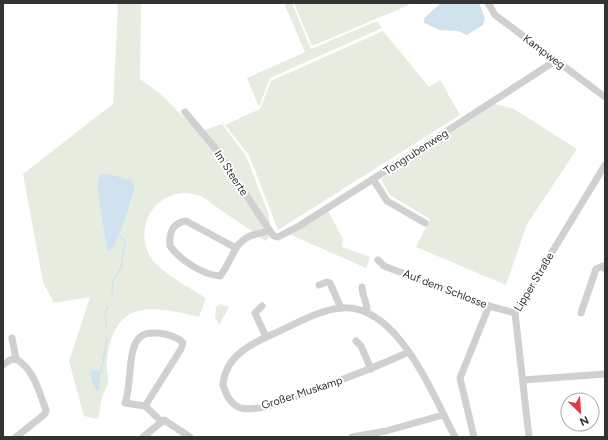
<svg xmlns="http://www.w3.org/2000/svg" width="608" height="440" font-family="Figtree,sans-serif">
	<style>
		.green { fill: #e6ecdf }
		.water { fill: #cfe2ee }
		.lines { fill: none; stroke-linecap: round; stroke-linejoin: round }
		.stream { stroke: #cfe2ee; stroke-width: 1.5 }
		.minor { stroke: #d0d0d0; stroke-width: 7 }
		.labels { text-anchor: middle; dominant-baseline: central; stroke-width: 4; stroke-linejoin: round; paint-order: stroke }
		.street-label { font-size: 11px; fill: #333; stroke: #fff }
	</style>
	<rect width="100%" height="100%" fill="#fff"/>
	<!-- green -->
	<g class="green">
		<path d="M116,3H141L140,79L158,92L199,132L222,124L246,156L269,215L271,236L265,241C250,229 233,219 218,208C212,204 206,198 200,196C161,181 129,226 152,259C160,272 192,289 206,298L199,317C152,306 115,298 107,359C105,367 109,376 108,383C106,388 103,393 102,398C100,405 100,412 98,419L84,416L69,361L90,297L54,303L43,282L23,174L113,104L118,7Z"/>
		<path d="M284,3H292L311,49L377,21L382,28L270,78L259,107L247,78L305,52Z"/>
		<path d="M294,3H408L409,5L312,46Z"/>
		<path d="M383,31L429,87L440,80L460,115L278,230L249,155L225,125L260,109L271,81Z"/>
		<path d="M495,104L514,109L577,149L527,224L506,285L416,247L430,219L390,195L381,179Z"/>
		<path d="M328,211L343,239L342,247L370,257L366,268L289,234Z"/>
		<path d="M220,304L229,307L219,325L215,317L216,307Z"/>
	</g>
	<!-- water -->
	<g class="water">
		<path d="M441,3H479L485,18L483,25L467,35L458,31L439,30L424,23V18Z"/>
		<path d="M102,174H109L132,181L135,187C129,203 121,241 109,251L107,249L97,189L98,178Z"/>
		<path d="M91,370L101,372L99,390L95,389L91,380Z"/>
	</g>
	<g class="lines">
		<!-- stream -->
		<g class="stream">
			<path d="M112,295L113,280L121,268L125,240L119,236"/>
			<path d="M106,327L105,314L108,306"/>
			<path d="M101,372L107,338"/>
		</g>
		<!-- minor -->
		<g class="minor">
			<path d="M488,3L495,15L605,97"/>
			<path d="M185,112L215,148L270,231L274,236L278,237L299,226L373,179L555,61"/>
			<path d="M373,179L387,201L425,223"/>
			<path d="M236,248L225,269L220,276C203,275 180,260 170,246C169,233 172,223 186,221L236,248C245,235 255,234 270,231"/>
			<path d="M378,260L384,266L489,306L515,313"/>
			<path d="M319,285L327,282L330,283L341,308"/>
			<path d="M362,287C362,296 368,304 367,312"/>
			<path d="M262,306L255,313L266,337"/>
			<path d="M581,313L596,269L603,266L605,269"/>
			<path d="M12,338L16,359C34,369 39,392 46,410L45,414L16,437"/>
			<path d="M356,341L361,346L371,369"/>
			<path d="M409,352C380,365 351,377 321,387C299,394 264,413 241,408C231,405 226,395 223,385C225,357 250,344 273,334C294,325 318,310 341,308C398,303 433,396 455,437"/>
			<path d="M3,365L10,360L16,359"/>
			<path d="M523,380L605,374"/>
			<path d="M145,406L181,349L183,343C177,336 167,334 158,333C152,333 145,332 140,337C127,348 132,386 125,403L145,406L162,422"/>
			<path d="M143,437L164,420L190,437"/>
			<path d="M352,437L386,431L443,415"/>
			<path d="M474,437L460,378L489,306"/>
			<path d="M529,437L515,313L605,165"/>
		</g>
	</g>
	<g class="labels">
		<!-- street labels -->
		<g class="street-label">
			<text transform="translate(544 52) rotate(37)">Kampweg</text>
			<text transform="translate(416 152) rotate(-33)">Tongrubenweg</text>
			<text transform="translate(231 173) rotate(57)">Im Steerte</text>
			<text transform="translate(534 282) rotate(-59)">Lipper Straße</text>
			<text transform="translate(445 289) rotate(21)">Auf dem Schlosse</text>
			<text transform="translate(302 393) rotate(-18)">Großer Muskamp</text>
		</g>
	</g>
	<!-- border -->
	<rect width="608" height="440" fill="none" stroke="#333333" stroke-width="8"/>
	<!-- north arrow -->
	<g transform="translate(580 412) rotate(155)"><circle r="19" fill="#ffffff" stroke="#adadad"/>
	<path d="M0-3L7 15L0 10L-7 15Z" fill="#e63946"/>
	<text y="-6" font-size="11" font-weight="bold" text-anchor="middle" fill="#333333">N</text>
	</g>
</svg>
